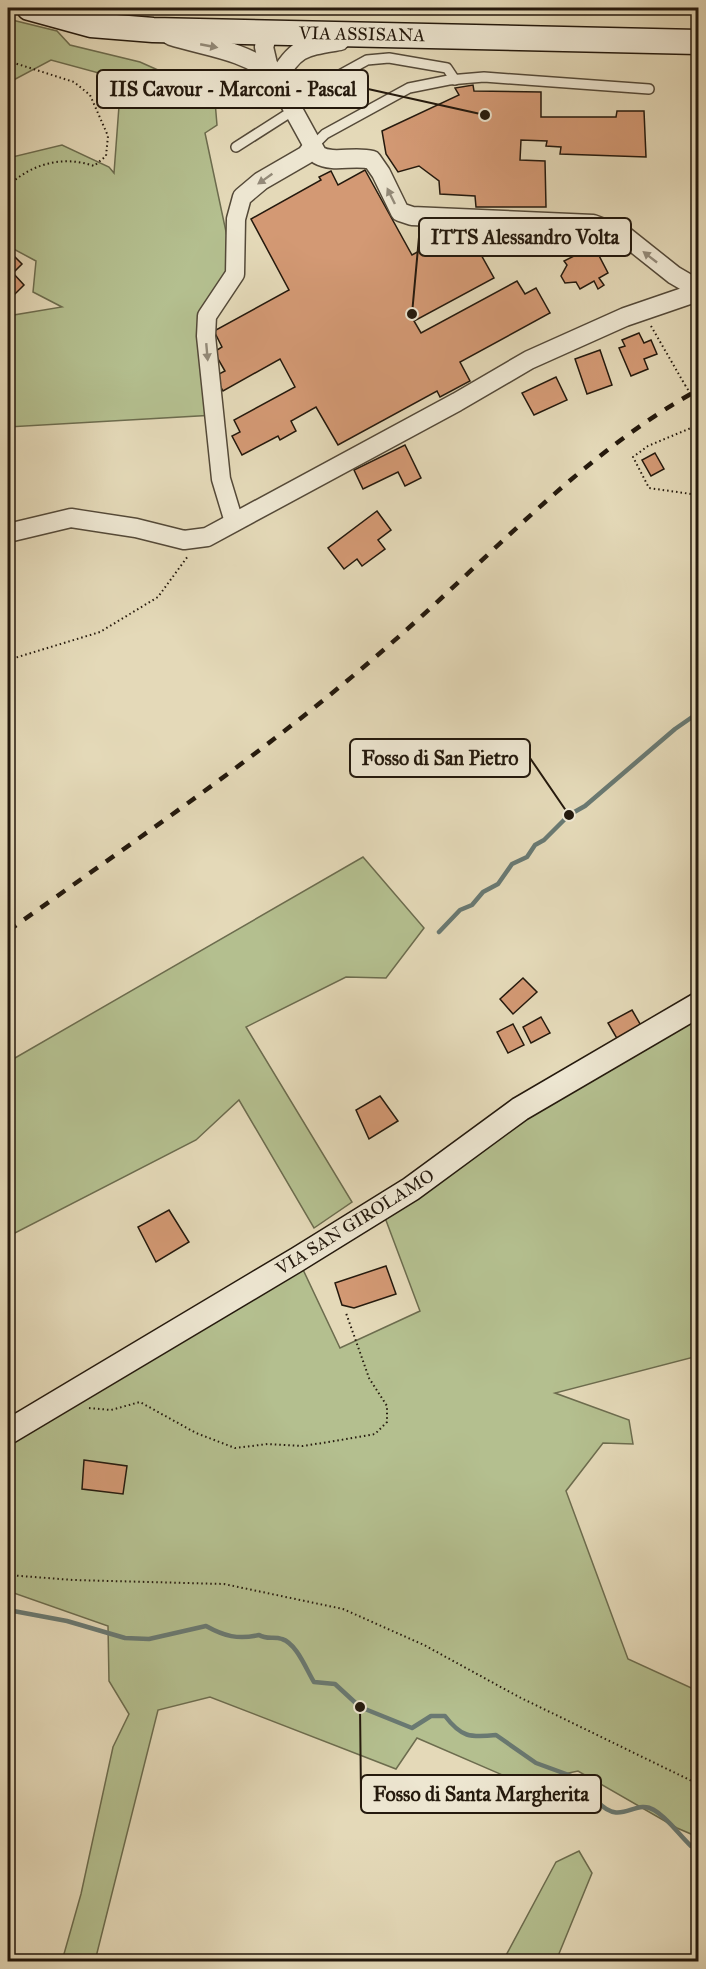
<svg xmlns="http://www.w3.org/2000/svg" width="706" height="1969" font-family="'IM FELL Great Primer',serif">
	<style>
		.green { fill: #b4bf8f; stroke: #6c6c4e; stroke-width: 1.5 }
		.lines { fill: none; stroke-linecap: round; stroke-linejoin: round }
		.stream { stroke: #697972; stroke-width: 4.5 }
		.building { fill: #d39974; stroke: #24190d; stroke-width: 1.5 }
		.lane-casing { stroke: #544938; stroke-width: 12 }
		.street-casing { stroke: #544938; stroke-width: 21 }
		.secondary-casing { stroke: #24190d; stroke-width: 27 }
		.path { stroke: #24190d; stroke-width: 2; stroke-dasharray: 1.5 3; stroke-linecap: butt }
		.lane { stroke: #ede6d1; stroke-width: 9 }
		.street { stroke: #ede6d1; stroke-width: 18 }
		.secondary { stroke: #ede6d1; stroke-width: 24 }
		.rail { stroke: #24190d; stroke-width: 4.5; stroke-dasharray: 10 10; stroke-linecap: butt }
		.path-bridge { stroke: #24190d; stroke-width: 2; stroke-dasharray: 1.5 3; stroke-linecap: butt }
		.oneway { fill: #938a79 }
		.labels { text-anchor: middle; dominant-baseline: central; stroke-width: 6; stroke-linejoin: round; paint-order: stroke }
		.street-label { font-size: 18px; fill: #24190d; stroke: #ede6d1 }
		.leader { fill: none; stroke: #24190d; stroke-width: 2 }
		.callout-dot { fill: #24190d; stroke: #ede6d1; stroke-width: 2 }
		.callout { fill: #ede6d1; stroke: #24190d; stroke-width: 2 }
		.callout-label { font-size: 20px; text-anchor: middle; font-weight: bold; fill: #24190d }
	</style>
	<rect width="100%" height="100%" fill="#e4d9b8"/>
	<filter id="stains"><feTurbulence type="fractalNoise" baseFrequency=".00333" numOctaves="4"/><feColorMatrix values="0 0 0 0 .2 0 0 0 0 .09 0 0 0 0 .02 0 0 0 .5 -.17"/></filter>
	<radialGradient id="worn" r=".72"><stop offset=".6" stop-color="#630" stop-opacity="0"/><stop offset="1" stop-color="#630" stop-opacity=".3"/></radialGradient>
	<!-- green -->
	<g class="green">
		<path d="M8,19L57,31L70,45L140,62L205,91L215,101L217,125L205,133L235,274L207,316L215,415L8,427V316L62,307L33,292L36,261L8,246V158L62,145L109,167L114,173L121,79L51,60L8,83Z"/>
		<path d="M363,857L424,928L386,978L346,977L246,1027L352,1202L314,1228L239,1100L196,1140L13,1234L8,1224V1062Z"/>
		<path d="M697,1021L698,1356L555,1393L629,1420L633,1444L603,1443L566,1491L628,1659L698,1691V1837L677,1828L578,1771L521,1783L417,1738L396,1769L210,1697L158,1710L95,1961H62L81,1894L113,1747L129,1714L109,1681L108,1626L8,1591V1432L298,1259L340,1348L420,1311L381,1207L635,1042Z"/>
		<path d="M579,1851L592,1873L556,1961H503L556,1862Z"/>
	</g>
	<g class="lines">
		<!-- stream -->
		<g class="stream">
			<path d="M439,932L460,910L472,905L483,892L498,884L512,864L527,857L535,845L544,840L569,815L585,806L675,729L698,713"/>
			<path d="M8,1610L67,1621L125,1638L149,1639L206,1626C224,1636 238,1640 259,1635C267,1640 274,1636 282,1639C297,1644 306,1669 314,1682L335,1684L360,1707L412,1728L431,1716H445C461,1737 470,1738 496,1735L536,1763L588,1782C593,1789 592,1796 598,1802C621,1827 635,1798 654,1810C668,1818 679,1835 691,1846L698,1844"/>
		</g>
	</g>
	<!-- building -->
	<g class="building">
		<path d="M274,8H302V12H275Z"/>
		<path d="M473,85L474,91L541,92V117H616L617,111H644L646,157L560,154L561,147L546,146L547,141L521,140L520,160L545,161L546,207H476L475,196L440,194L439,181L419,166L398,172L386,154L382,131L459,95L455,88Z"/>
		<path d="M365,170L412,255L465,226L494,278L414,321L421,333L517,281L525,294L536,288L550,313L460,362L470,381L440,397L437,391L338,445L316,407L291,421L296,431L280,440L278,436L242,455L232,436L240,432L234,420L295,387L280,359L223,391L215,376L225,371L214,352L222,347L214,331L289,290L251,219L321,180L319,177L331,171L338,185Z"/>
		<path d="M594,246L608,273L599,278L604,285L598,289L594,281L580,289L576,282L565,283L561,276L567,265L564,261Z"/>
		<path d="M11,253L22,264L13,273L24,285L12,297L8,292V256Z"/>
		<path d="M639,333L644,343L651,340L657,354L644,359L648,369L631,376L619,348L625,346L622,340Z"/>
		<path d="M600,350L612,385L587,394L575,359Z"/>
		<path d="M556,377L567,400L534,415L522,393Z"/>
		<path d="M405,445L421,478L405,486L398,472L363,489L354,470Z"/>
		<path d="M655,453L664,469L651,476L642,460Z"/>
		<path d="M377,511L391,530L378,540L385,549L362,566L357,559L344,569L328,548Z"/>
		<path d="M523,978L537,992L513,1014L500,999Z"/>
		<path d="M632,1010L643,1029L619,1042L608,1023Z"/>
		<path d="M541,1017L550,1033L531,1043L523,1027Z"/>
		<path d="M513,1024L524,1045L508,1053L497,1032Z"/>
		<path d="M380,1096L398,1121L369,1139L356,1110Z"/>
		<path d="M169,1210L189,1242L156,1262L138,1227Z"/>
		<path d="M386,1266L396,1294L354,1308L342,1305L335,1283Z"/>
		<path d="M84,1460L127,1466L123,1494L82,1489Z"/>
	</g>
	<g class="lines">
		<defs>
			<g id="lane">
				<path d="M313,146L325,134L409,88L449,80L484,77L649,89"/>
				<path d="M236,147L294,110L307,93L367,60L389,58L447,68L455,80"/>
			</g>
			<g id="street">
				<path d="M269,31L264,47L268,64L318,155C334,164 353,155 372,160L381,173L400,212L412,216L593,224L625,236L674,275L698,289"/>
				<path d="M171,36C206,47 243,50 273,74"/>
				<path d="M277,80C295,47 304,47 340,41"/>
				<path d="M234,522L221,479L206,336L207,316L235,274L236,219L242,197L261,181L306,155L313,146"/>
				<path d="M8,533L71,518L136,528L184,540L207,537L457,402L529,360L625,317L698,292"/>
			</g>
			<g id="secondary">
				<path d="M29,8L91,25L153,30L698,42"/>
				<path d="M8,1432L298,1259L411,1189L520,1109L698,1005"/>
			</g>
		</defs>
		<!-- lane casing -->
		<use href="#lane" class="lane-casing"/>
		<!-- street casing -->
		<use href="#street" class="street-casing"/>
		<!-- secondary casing -->
		<use href="#secondary" class="secondary-casing"/>
		<!-- path -->
		<g class="path">
			<path d="M8,61L74,82L90,95L108,136L106,156L94,166C63,155 31,164 8,186"/>
			<path d="M651,326L685,385"/>
			<path d="M695,401L698,407"/>
			<path d="M698,425L648,446L633,457L649,488L698,495"/>
			<path d="M8,660L100,632L158,597L188,556"/>
			<path d="M89,1408L111,1410L140,1402L196,1433L235,1448L268,1444L303,1446L341,1440L375,1434L387,1422V1406L369,1378L346,1313"/>
			<path d="M8,1575L73,1580L224,1584L343,1609L424,1645L519,1697L698,1784"/>
		</g>
		<!-- lane -->
		<use href="#lane" class="lane"/>
		<!-- street -->
		<use href="#street" class="street"/>
		<!-- secondary -->
		<use href="#secondary" class="secondary"/>
		<!-- rail -->
		<path class="rail" d="M8,931C137,839 269,750 388,646C489,559 581,454 698,390"/>
		<!-- path-bridge -->
		<path class="path-bridge" d="M685,385L695,401"/>
	</g>
	<!-- one-way arrows -->
	<defs><path id="oneway-solid" d="M-6-.8H1V-3.2L6.5 0L1 3.2V.8H-6Z" transform="scale(1.5)"/></defs>
	<g class="oneway">
		<use href="#oneway-solid" transform="translate(209 46) rotate(11)"/>
		<use href="#oneway-solid" transform="translate(265 179) rotate(145)"/>
		<use href="#oneway-solid" transform="translate(391 196) rotate(-116)"/>
		<use href="#oneway-solid" transform="translate(650 257) rotate(-142)"/>
		<use href="#oneway-solid" transform="translate(207 352) rotate(85)"/>
	</g>
	<g class="labels">
		<!-- street labels -->
		<g class="street-label">
			<text transform="translate(362 34) rotate(1)">VIA ASSISANA</text>
			<text transform="translate(355 1222) rotate(-32)">VIA SAN GIROLAMO</text>
		</g>
	</g>
	<!-- callouts -->
	<path class="leader" d="M485 115L368 89M412 314L419 237M569 815L530 758M360 1707L361 1794"/>
	<g class="callout-dot">
		<circle cx="485" cy="115" r="6"/>
		<circle cx="412" cy="314" r="6"/>
		<circle cx="569" cy="815" r="6"/>
		<circle cx="360" cy="1707" r="6"/>
	</g>
	<g class="callout">
		<rect x="97" y="70" width="271" height="38" rx="6"/>
		<rect x="419" y="218" width="212" height="38" rx="6"/>
		<rect x="350" y="739" width="180" height="38" rx="6"/>
		<rect x="361" y="1775" width="240" height="38" rx="6"/>
	</g>
	<g class="callout-label">
		<text x="233" y="96">IIS Cavour - Marconi - Pascal</text>
		<text x="525" y="244">ITTS Alessandro Volta</text>
		<text x="440" y="765">Fosso di San Pietro</text>
		<text x="481" y="1801">Fosso di Santa Margherita</text>
	</g>
	<!-- margin -->
	<rect width="706" height="1969" fill="none" stroke="#e4d9b8" stroke-width="30"/>
	<rect x="9" y="9" width="688" height="1951" fill="none" stroke="#24190d" stroke-width="3"/>
	<rect x="15" y="15" width="676" height="1939" fill="none" stroke="#24190d" stroke-width="1.5"/>
	<rect width="100%" height="100%" filter="url(#stains)"/>
	<rect width="100%" height="100%" fill="url(#worn)"/>
</svg>
